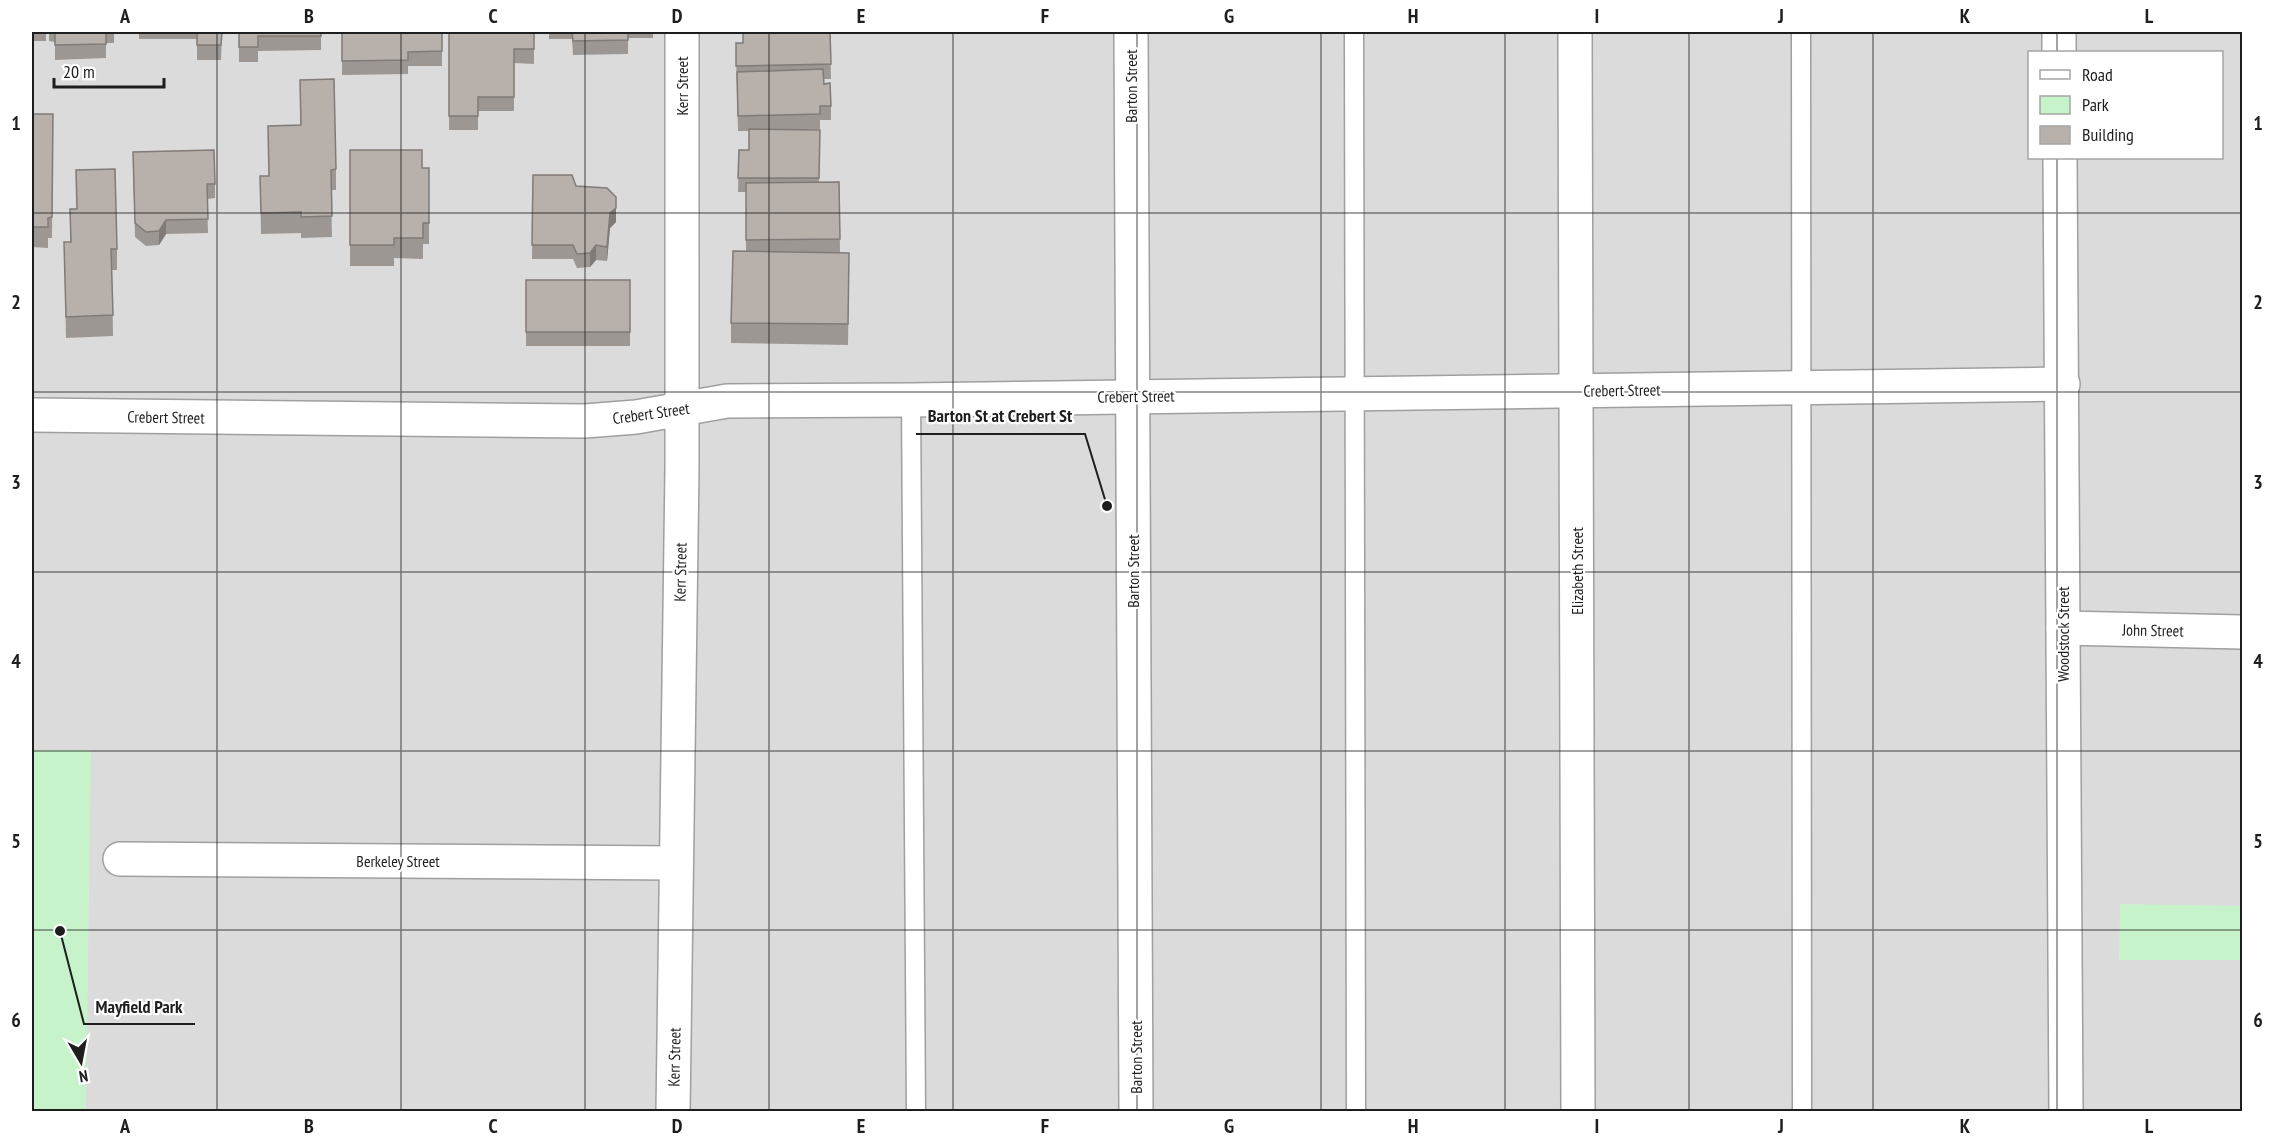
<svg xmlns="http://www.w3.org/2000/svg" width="2274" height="1143" font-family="'PT Sans Narrow',sans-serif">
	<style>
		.residential { fill: #dcdbdb; fill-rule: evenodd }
		.park { fill: #c7f3cb }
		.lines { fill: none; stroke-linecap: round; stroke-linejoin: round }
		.lane-casing { stroke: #9f9f9f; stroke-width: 21 }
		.street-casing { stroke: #9f9f9f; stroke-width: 36 }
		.lane { stroke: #fff; stroke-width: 18 }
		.street { stroke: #fff; stroke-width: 33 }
		.wall { fill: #9d9793 }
		.shaded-wall { fill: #807b78 }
		.building { fill: #b7b0ab; stroke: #807b78; stroke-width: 1.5 }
		.grid { fill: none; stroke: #1e1e1e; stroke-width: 1.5; stroke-opacity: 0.55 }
		.labels { text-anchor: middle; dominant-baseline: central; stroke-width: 4.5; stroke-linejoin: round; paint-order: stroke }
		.street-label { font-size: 16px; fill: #1e1e1e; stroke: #fff }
		.leader { fill: none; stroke: #1e1e1e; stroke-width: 2 }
		.callout-dot { fill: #1e1e1e; stroke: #fff; stroke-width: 2 }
		.callout-label { font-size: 18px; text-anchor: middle; font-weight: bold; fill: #1e1e1e; stroke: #fff; stroke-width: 4.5; stroke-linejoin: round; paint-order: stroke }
		.neatline { fill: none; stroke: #1e1e1e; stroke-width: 2 }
		.grid-label { font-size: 20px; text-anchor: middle; font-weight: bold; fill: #1e1e1e }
	</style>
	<rect width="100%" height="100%" fill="#eeebe5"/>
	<!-- residential -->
	<path class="residential" d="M32,32H2242V1111H32ZM2030,52H2222V158H2030Z"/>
	<!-- park -->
	<g class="park">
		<path d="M32,750H91L86,1111H32Z"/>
		<path d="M2120,904L2242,906V960H2119Z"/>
	</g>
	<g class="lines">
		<defs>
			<g id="lane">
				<path d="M1354,32L1356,1112"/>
				<path d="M1801,32L1802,1112"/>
				<path d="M911,400L916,1112"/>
			</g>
			<g id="street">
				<path d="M1131,32L1136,1112"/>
				<path d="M1575,32L1578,1112"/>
				<path d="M2059,32V52"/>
				<path d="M2060,158L2066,1112"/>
				<path d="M32,415L585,421L636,417L727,401L911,400L2063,384"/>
				<path d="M2063,628L2242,632"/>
				<path d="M120,859L676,863"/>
				<path d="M673,1112L682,469V32"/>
			</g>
		</defs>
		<!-- lane casing -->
		<use href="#lane" class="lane-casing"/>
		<!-- street casing -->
		<use href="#street" class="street-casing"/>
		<!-- lane -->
		<use href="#lane" class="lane"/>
		<!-- street -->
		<use href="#street" class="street"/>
	</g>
	<!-- wall -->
	<g class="wall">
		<rect x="32" y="32" width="14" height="9"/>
		<path d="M49,32H114V43H106V58L55,60V42L49,41Z"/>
		<path d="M139,32H222L221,60H197V39H139Z"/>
		<path d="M239,32H321V50L258,51V62H239Z"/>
		<path d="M342,32H442V66H408V74L342,75Z"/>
		<path d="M449,32H534V64L514,63V111H478V130H449Z"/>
		<path d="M549,32H653V38H628V54L573,55L572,39H549Z"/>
		<path d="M830,32L831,79H824V84L831,106V120H820V129L786,130H820L819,182H839L840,253L849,273L848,345L731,343V323L746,251V192H738L739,150H749V131H738L736,57L743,43Z"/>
		<path d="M300,80L336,169V190H331L332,237L301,238V233L261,234L260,176H269L300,125Z"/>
		<path d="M32,114H53L52,238H48V248L32,247Z"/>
		<path d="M350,150L422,168H429V244H423V259L394,258V266H350Z"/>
		<path d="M133,167L215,184V198L207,199L208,233L166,234L159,245L146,246L135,237Z"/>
		<path d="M76,170L117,249V270H112L113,336L66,338L64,242H70V209H77Z"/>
		<path d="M533,175L616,197V222L610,228L607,261L596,260L590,267L577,268L573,259H532Z"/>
		<rect x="526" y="280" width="104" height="66"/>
	</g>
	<!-- shaded-wall -->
	<g class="shaded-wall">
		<path d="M616,208V222L610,228L607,261V247L610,213Z"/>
		<path d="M166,220V234L159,245V231Z"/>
		<path d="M596,245V260L590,267V253Z"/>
	</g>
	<!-- building -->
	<g class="building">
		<path d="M55,32H106V44L55,45Z"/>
		<path d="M197,32H222L221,45H197Z"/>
		<path d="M239,32H321V36H258V47H239Z"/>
		<path d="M342,32H442V51L408,52V60L342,61Z"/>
		<path d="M449,32H534V49H514V97H478V116H449Z"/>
		<path d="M572,32H628V40L573,41Z"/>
		<path d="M743,32H830L831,64L736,66V43H743Z"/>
		<path d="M823,69L824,84L830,83L831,106H820V114L738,116L737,72Z"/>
		<path d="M334,79L336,169L331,170L332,216L301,217V212L261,213L260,176H269L268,126L301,125L300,80Z"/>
		<path d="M32,114H53L52,217L48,218V227H32Z"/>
		<path d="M749,129L820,130L819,178H738L739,150H749Z"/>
		<path d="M214,150L215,184H207L208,219L166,220L159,231L146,232L135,223L133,152Z"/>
		<path d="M350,150H422V168H429V223H423V238H394V245H350Z"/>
		<path d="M115,169L117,249H111L113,315L66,317L64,242H71L70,209H77L76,170Z"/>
		<path d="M533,175H572L576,186L607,188L616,197V208L610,213L607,247L596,245L590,253L577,254L573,245H532Z"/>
		<path d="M839,182L840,239L746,240V183Z"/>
		<path d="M733,251L849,253L848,324L731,323Z"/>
		<rect x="526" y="280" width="104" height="52"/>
	</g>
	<!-- grid -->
	<path class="grid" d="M217,32V1112M401,32V1112M585,32V1112M769,32V1112M953,32V1112M1137,32V1112M1321,32V1112M1505,32V1112M1689,32V1112M1873,32V1112M2057,32V52M2057,158V1112M32,213H2242M32,392H2242M32,572H2242M32,751H2242M32,930H2242"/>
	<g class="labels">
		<!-- street labels -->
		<g class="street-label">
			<text transform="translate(682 86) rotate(-90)">Kerr Street</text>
			<text transform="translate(1131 86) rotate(-90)">Barton Street</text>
			<text transform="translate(1622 390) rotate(-1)">Crebert Street</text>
			<text transform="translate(1136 396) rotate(-1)">Crebert Street</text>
			<text transform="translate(651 413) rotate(-8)">Crebert Street</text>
			<text transform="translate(166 417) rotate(1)">Crebert Street</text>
			<text transform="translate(1133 571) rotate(-90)">Barton Street</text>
			<text transform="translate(1577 571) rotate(-90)">Elizabeth Street</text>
			<text transform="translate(680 572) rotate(-89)">Kerr Street</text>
			<text transform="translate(2153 630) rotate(1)">John Street</text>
			<text transform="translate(2063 634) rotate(-90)">Woodstock Street</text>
			<text x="398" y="861">Berkeley Street</text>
			<text transform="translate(674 1057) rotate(-89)">Kerr Street</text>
			<text transform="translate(1136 1057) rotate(-90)">Barton Street</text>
		</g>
	</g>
	<!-- callouts -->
	<path class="leader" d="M1107 506L1085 434H916M60 931L84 1024H195"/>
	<g class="callout-dot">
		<circle cx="1107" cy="506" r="6"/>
		<circle cx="60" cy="931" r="6"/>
	</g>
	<g class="callout-label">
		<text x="1000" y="422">Barton St at Crebert St</text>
		<text x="139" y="1013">Mayfield Park</text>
	</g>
	<!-- border -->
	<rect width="2274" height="1143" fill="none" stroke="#ffffff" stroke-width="66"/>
	<!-- legend -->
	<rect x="2028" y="51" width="195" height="108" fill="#ffffff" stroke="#a5a5a5" stroke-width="1.5"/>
	<rect x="2040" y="70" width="30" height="9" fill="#ffffff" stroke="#a5a5a5" stroke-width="1.5"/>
	<text x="2082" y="81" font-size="18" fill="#1e1e1e">Road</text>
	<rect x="2040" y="96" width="30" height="18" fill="#c7f3cb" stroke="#a5a5a5" stroke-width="1.5"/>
	<text x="2082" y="111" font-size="18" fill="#1e1e1e">Park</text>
	<rect x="2040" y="126" width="30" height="18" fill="#b7b0ab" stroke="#a5a5a5" stroke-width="1.5"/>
	<text x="2082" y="141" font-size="18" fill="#1e1e1e">Building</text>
	<!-- north arrow -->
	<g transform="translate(81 1062) rotate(170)" stroke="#ffffff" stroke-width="4.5" paint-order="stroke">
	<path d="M0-4.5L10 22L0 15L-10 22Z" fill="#1e1e1e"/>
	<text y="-9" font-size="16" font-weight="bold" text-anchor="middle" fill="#1e1e1e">N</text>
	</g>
	<!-- scale -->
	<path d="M54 78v9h110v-9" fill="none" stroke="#1e1e1e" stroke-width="3"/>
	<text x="63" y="78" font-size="18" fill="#1e1e1e" stroke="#ffffff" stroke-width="4.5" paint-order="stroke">20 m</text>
	<rect x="33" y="33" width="2208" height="1077" class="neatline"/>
	<g class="grid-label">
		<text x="125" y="23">A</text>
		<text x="309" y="23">B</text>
		<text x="493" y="23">C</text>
		<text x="677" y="23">D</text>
		<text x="861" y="23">E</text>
		<text x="1045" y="23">F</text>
		<text x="1229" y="23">G</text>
		<text x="1413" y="23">H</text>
		<text x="1597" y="23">I</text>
		<text x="1781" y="23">J</text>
		<text x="1965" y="23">K</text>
		<text x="2149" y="23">L</text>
		<text x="16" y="130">1</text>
		<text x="2258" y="130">1</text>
		<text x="16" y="309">2</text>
		<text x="2258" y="309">2</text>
		<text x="16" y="489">3</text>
		<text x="2258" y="489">3</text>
		<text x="16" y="668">4</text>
		<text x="2258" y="668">4</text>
		<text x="16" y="848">5</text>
		<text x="2258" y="848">5</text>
		<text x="16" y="1027">6</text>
		<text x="2258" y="1027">6</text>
		<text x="125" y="1133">A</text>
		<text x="309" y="1133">B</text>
		<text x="493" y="1133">C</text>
		<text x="677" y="1133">D</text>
		<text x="861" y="1133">E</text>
		<text x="1045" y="1133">F</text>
		<text x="1229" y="1133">G</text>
		<text x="1413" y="1133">H</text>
		<text x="1597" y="1133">I</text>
		<text x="1781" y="1133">J</text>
		<text x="1965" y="1133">K</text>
		<text x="2149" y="1133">L</text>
	</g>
</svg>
